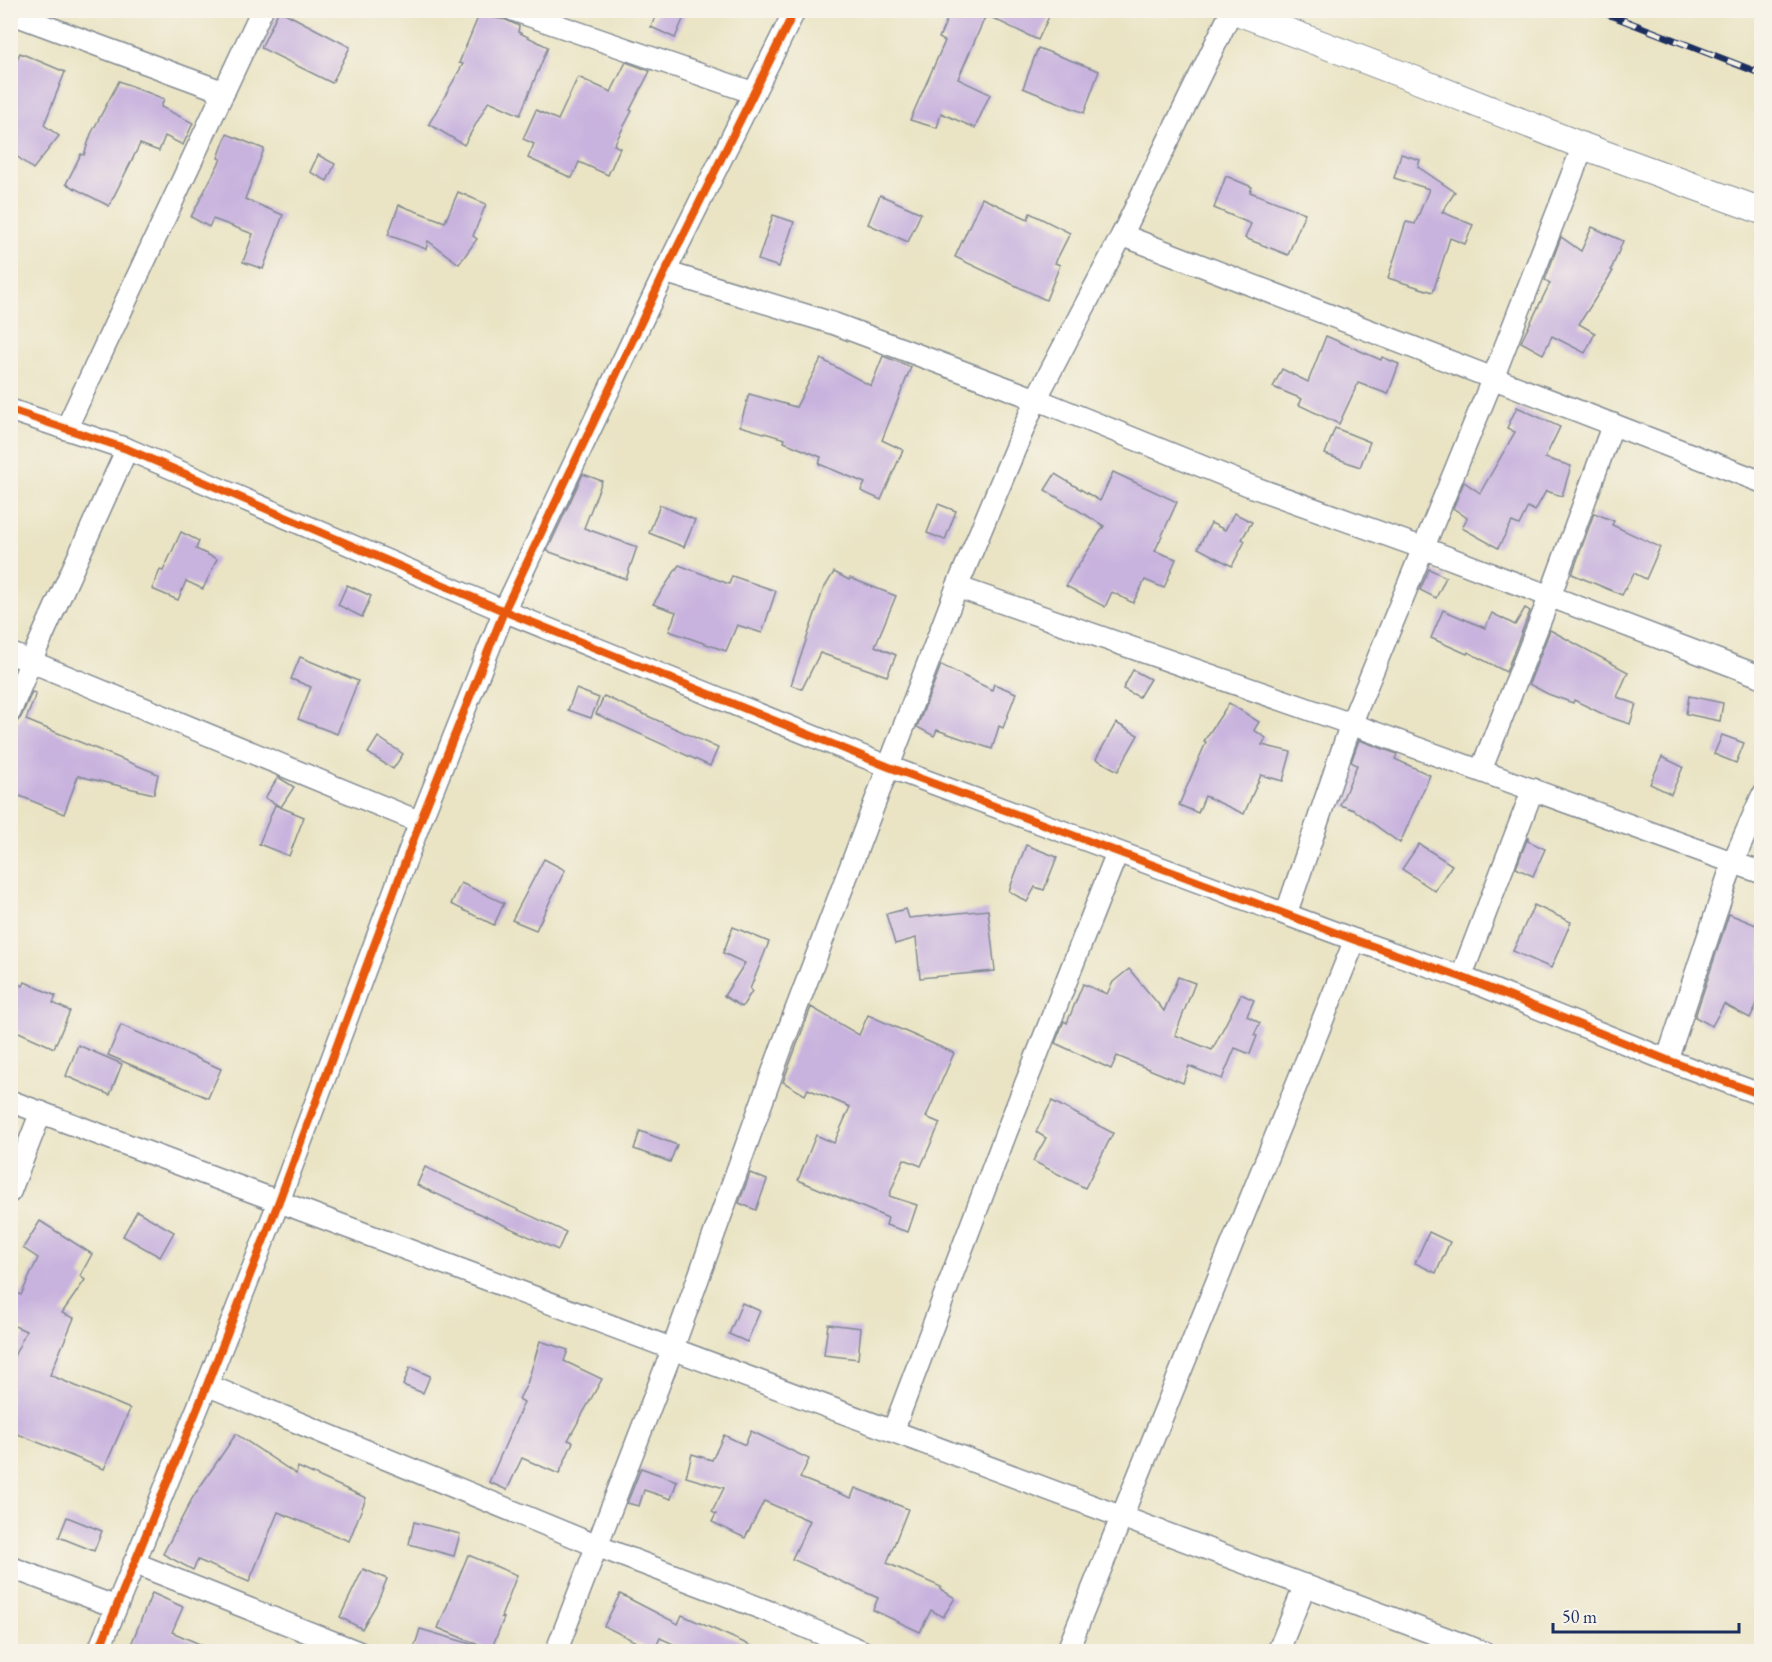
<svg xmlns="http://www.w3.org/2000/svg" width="1772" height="1662" font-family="'EB Garamond',serif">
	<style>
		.building { fill: #c8b2de }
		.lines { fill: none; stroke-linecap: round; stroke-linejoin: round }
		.minor-casing { stroke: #828a92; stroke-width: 24 }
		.tertiary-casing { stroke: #828a92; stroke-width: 28 }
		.minor { stroke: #fff; stroke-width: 21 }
		.tertiary { stroke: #fff; stroke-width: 26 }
		.rail-casing { stroke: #1b2f5e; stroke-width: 7 }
		.rail { stroke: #f7f3e8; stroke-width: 4.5; stroke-dasharray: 14; stroke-linecap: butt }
		.cycleway-casing { stroke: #f7f3e8; stroke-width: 11 }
		.cycleway { stroke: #e8590c; stroke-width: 8 }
	</style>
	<rect width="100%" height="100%" fill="#f7f3e8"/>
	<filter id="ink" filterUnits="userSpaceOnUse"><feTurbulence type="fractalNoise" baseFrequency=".0167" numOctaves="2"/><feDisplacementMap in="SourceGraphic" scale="12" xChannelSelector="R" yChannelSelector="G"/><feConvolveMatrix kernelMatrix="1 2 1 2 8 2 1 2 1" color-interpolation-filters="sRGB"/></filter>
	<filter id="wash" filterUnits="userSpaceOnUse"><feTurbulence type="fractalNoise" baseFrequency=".008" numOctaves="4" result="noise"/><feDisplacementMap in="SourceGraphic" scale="24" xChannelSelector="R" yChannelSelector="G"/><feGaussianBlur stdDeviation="1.35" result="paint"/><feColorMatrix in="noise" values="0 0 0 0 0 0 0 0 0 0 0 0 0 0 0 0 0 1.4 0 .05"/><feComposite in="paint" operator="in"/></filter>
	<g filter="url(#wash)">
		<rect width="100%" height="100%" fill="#eae4c5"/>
		<g id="blocks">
			<!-- building -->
			<g class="building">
				<path d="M279,10L350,47L332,83L261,48Z"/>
				<path d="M658,10H687L675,38L651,27Z"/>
				<path d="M951,10H1052L1038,40L986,15L958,79L990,94L975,128L941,113L937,128L910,120L945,41L939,38Z"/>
				<path d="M479,15L506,20L519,26L518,32L548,47L520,115L489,101L464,145L429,124L463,64L459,63Z"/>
				<path d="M1038,48L1099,71L1084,113L1023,88Z"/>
				<path d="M20,53L65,72L44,125L59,136L33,169L10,151V75Z"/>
				<path d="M626,62L650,71L630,110L632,111L614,145L620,148L608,175L579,162L572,178L528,158L534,144L523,139L536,110L558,120L578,77L611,92Z"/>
				<path d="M119,81L164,99L161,107L193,123L183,145L165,136L159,151L140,144L109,206L66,184L81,154L84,155L91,134Z"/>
				<path d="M227,134L264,149L245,199L283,215L263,269L243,262L253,234L213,219L209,227L191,217L221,159L218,158Z"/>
				<path d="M1401,154L1420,160L1418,167L1455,192L1442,212L1473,225L1465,244L1450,238L1433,292L1388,278L1406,222L1415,224L1429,189L1394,178Z"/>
				<path d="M318,155L335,164L327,181L310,172Z"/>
				<path d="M1226,176L1252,187L1250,192L1305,213L1288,255L1245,238L1251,224L1214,208Z"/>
				<path d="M458,192L486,204L473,236L477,239L459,264L428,241L426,249L388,235L399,205L445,222Z"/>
				<path d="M880,195L921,213L908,242L868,224Z"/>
				<path d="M982,198L1028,219L1030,213L1070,233L1055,263L1060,265L1046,300L955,257Z"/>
				<path d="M773,215L794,222L779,267L758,260Z"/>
				<path d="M1592,227L1623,241L1611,270L1613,271L1579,324L1595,333L1585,353L1552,336L1543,354L1521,342L1550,283L1545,280L1561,237L1581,251Z"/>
				<path d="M1326,336L1381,360L1382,357L1399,364L1388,394L1358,383L1339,424L1299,405L1302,399L1273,387L1282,369L1308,382Z"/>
				<path d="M883,356L911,367L882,440L903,450L881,500L861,491L865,483L819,464L821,457L784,442L785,439L740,426L749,394L796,407L821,359L871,386Z"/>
				<path d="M1517,407L1560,427L1545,458L1571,466L1562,496L1546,491L1535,511L1528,507L1519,525L1512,522L1498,548L1462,528L1467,518L1453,508L1464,482L1480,493L1515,432L1507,428Z"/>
				<path d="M1335,428L1370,442L1360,467L1325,454Z"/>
				<path d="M1113,472L1177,502L1155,551L1176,559L1164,588L1145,580L1133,603L1112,592L1105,607L1066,586L1075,569H1076L1104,526L1045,490L1055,474L1100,501Z"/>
				<path d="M583,474L602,481L584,528L637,547L626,579L547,551Z"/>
				<path d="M938,504L956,511L945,540L927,533Z"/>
				<path d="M660,505L695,520L684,547L649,533Z"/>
				<path d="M1234,513L1252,522L1242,539L1245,541L1232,566L1198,548L1211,523L1225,530Z"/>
				<path d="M1594,513L1614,521L1612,525L1660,547L1646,579L1634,573L1622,595L1572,574Z"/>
				<path d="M181,532L199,541L196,549L217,559L203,589L186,581L178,600L152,589L160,570L163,571Z"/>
				<path d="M679,565L729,584L732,576L776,591L762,633L737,625L726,651L669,631L676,612L653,604Z"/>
				<path d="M1429,569L1446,577L1436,598L1420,590Z"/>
				<path d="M834,572L849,580L850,578L896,596L875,646L896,655L887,676L820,653L802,689L791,685L823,590Z"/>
				<path d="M347,585L371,596L362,617L338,605Z"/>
				<path d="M1525,608L1530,611L1506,672L1468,652L1467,654L1431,638L1443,610L1485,628L1492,613L1515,625Z"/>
				<path d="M1550,630L1628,672L1617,697L1636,704L1630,724L1609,717L1574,700L1573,703L1548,694L1529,684Z"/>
				<path d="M300,657L358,681L337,734L298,719L311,687L291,679Z"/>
				<path d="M941,665L992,690L994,684L1016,693L1003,728L999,726L992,749L937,730L934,736L917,727Z"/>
				<path d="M1133,670L1150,679L1139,697L1123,689Z"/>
				<path d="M576,689L599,698L591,718L568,710Z"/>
				<path d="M32,692L36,693L26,720L158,774L154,794L78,776L64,814L10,792V725L17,722L21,717Z"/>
				<path d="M604,696L718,748L710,766L596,714Z"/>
				<path d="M1689,696L1723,703L1720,721L1686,714Z"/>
				<path d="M1229,703L1259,722L1254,730L1266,738L1262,745L1291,752L1283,781L1261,775L1244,814L1205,796L1198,813L1179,805L1206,742L1204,741Z"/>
				<path d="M1116,723L1138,735L1118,771L1096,759Z"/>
				<path d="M1722,735L1744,743L1736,763L1714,754Z"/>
				<path d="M378,737L403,754L393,769L368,753Z"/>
				<path d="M1359,740L1397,754L1395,759L1430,775L1400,843L1354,810L1340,805L1357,765L1351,762Z"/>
				<path d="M1662,757L1683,767L1671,794L1650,784Z"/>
				<path d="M278,777L294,787L281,807L265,798Z"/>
				<path d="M275,805L304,817L289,856L259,844Z"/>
				<path d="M1528,837V841L1545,849L1533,876L1516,868Z"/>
				<path d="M1419,844L1452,865L1435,891L1402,869Z"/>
				<path d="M1026,845L1057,857L1044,890L1035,887L1027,902L1009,891Z"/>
				<path d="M544,859L565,870L536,930L512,920Z"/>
				<path d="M461,883L504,903L494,925L451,904Z"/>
				<path d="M1534,905L1571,922L1551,968L1513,951Z"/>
				<path d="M906,909L909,918L988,910L995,971L920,978L916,938L895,944L886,914Z"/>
				<path d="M1729,914L1761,927V995L1750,1018L1724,1004L1712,1026L1695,1017Z"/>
				<path d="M733,927L769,942L750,989L752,991L742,1007L724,996L745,963L723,953Z"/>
				<path d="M1129,969L1164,1011L1178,977L1195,983L1175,1035L1212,1050L1241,994L1254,1000L1247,1016L1260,1023L1254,1035L1257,1036L1250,1054L1235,1048L1222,1079L1189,1066L1183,1083L1117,1056L1111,1069L1055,1043L1064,1021L1067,1023L1083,984L1107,994L1113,982Z"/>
				<path d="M10,980L23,986L25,982L56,996L53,1003L70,1011L54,1048L10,1028Z"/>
				<path d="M811,1007L859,1035L868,1015L954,1053L926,1117L940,1123L921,1166L904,1159L889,1196L917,1205L908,1232L886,1225L888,1218L798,1180L816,1135L834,1143L850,1107L808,1089L805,1095L783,1082Z"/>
				<path d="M121,1025L221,1069L208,1098L108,1055Z"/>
				<path d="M78,1045L122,1064L110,1095L66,1076Z"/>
				<path d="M1052,1101L1113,1133L1085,1188L1033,1161L1046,1138L1036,1132Z"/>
				<path d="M640,1131L677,1145L670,1162L634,1149Z"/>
				<path d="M425,1167L566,1232L558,1250L417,1185Z"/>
				<path d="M750,1173L767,1180L756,1210L739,1203Z"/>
				<path d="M137,1211L174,1232L160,1257L123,1236Z"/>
				<path d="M40,1221L92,1254L80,1276L85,1280L62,1313L74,1318L50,1375L130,1409L104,1469L10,1431V1365L26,1331L10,1324V1290L21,1295L38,1258L23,1248Z"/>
				<path d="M1429,1232L1450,1242L1436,1273L1415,1263Z"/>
				<path d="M742,1303L760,1311L747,1342L729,1334Z"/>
				<path d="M828,1324L861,1328L858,1359L824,1355Z"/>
				<path d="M540,1341L568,1350L564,1361L602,1379L568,1440L573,1442L559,1474L522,1458L507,1490L489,1482L524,1402L519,1399L527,1384Z"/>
				<path d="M410,1367L430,1376L423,1393L403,1385Z"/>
				<path d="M751,1431L809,1459L800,1478L851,1498L855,1488L908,1509L887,1563L941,1587L940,1589L955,1598L943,1617L931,1610L920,1632L873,1610L878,1598L792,1559L810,1521L764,1501L745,1538L712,1522L716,1514L712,1512L724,1488L686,1477L692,1454L712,1460L724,1435L745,1445Z"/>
				<path d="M236,1434L296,1474L298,1467L366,1498L349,1541L278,1512L249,1582L198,1560L193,1570L163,1554L193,1497Z"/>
				<path d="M641,1468L677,1481L671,1499L644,1490L639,1506L627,1503Z"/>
				<path d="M67,1517L102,1531L94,1551L59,1537Z"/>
				<path d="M414,1522L460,1534L454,1556L409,1544Z"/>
				<path d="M468,1555L517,1575L501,1617L504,1618L491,1650L438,1628Z"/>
				<path d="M363,1569L387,1579L376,1605L362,1629L340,1617Z"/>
				<path d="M152,1593L183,1607L172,1632L218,1652H128Z"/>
				<path d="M620,1594L678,1624L682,1615L765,1652H691L660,1638L654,1651L604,1626Z"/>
				<path d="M420,1629L478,1646L477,1652H413Z"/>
			</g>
		</g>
	</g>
	<g filter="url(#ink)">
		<use href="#blocks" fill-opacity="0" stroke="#828a92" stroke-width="1.5"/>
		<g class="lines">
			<defs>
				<g id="minor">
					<path d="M513,10L754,93"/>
					<path d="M10,13L224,92"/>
					<path d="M1122,235L1762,482"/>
					<path d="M665,272L835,324L1036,399L1253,487L1423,548L1762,677"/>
					<path d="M10,410L127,449L504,611L889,767L1355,940L1461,977L1667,1060L1762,1095"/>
					<path d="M66,429L262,10"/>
					<path d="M957,587L1351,724L1762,873"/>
					<path d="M10,653L420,822"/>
					<path d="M10,712L31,661L127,449"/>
					<path d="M1481,770L1550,596L1613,424"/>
					<path d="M1286,914L1351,724L1493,378L1583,146"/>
					<path d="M1461,977L1533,789"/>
					<path d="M1667,1060L1733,862L1762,796"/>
					<path d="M10,1101L1483,1652"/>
					<path d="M10,1192L41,1112"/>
					<path d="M207,1385L597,1546L773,1613L864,1652"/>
					<path d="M893,1431L1006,1133L1117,853"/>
					<path d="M134,1563L358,1652"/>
					<path d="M10,1567L116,1607"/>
					<path d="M98,1652L207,1385L279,1201L420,822L504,611L665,272L795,10"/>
					<path d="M556,1652L673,1348L781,1049L957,587L1036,399L1122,235L1232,10"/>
					<path d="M1067,1652L1355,940"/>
					<path d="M1278,1652L1305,1585"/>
				</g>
				<path id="tertiary" d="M1232,10L1414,79L1583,146L1762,211"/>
			</defs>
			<!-- minor casing -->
			<use href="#minor" class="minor-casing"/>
			<!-- tertiary casing -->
			<use href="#tertiary" class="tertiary-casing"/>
			<!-- minor -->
			<use href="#minor" class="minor"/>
			<!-- tertiary -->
			<use href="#tertiary" class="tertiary"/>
			<defs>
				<path id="rail" d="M1597,10L1762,74"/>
			</defs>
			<!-- rail casing -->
			<use href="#rail" class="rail-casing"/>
			<!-- rail -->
			<use href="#rail" class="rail"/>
			<defs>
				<g id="cycleway">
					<path d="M10,410L127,449L504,611L889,767L1355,940L1461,977L1667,1060L1762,1095"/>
					<path d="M98,1652L207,1385L279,1201L420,822L504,611L665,272L795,10"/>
				</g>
			</defs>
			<!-- cycleway casing -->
			<use href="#cycleway" class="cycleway-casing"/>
			<!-- cycleway -->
			<use href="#cycleway" class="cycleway"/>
		</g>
	</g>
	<!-- margin -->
	<rect width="1772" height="1662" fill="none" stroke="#f7f3e8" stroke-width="36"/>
	<!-- scale -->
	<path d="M1553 1623v9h186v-9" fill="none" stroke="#1b2f5e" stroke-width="3"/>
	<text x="1562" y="1623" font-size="18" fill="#1b2f5e" stroke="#f7f3e8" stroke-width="4.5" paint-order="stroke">50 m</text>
</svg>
